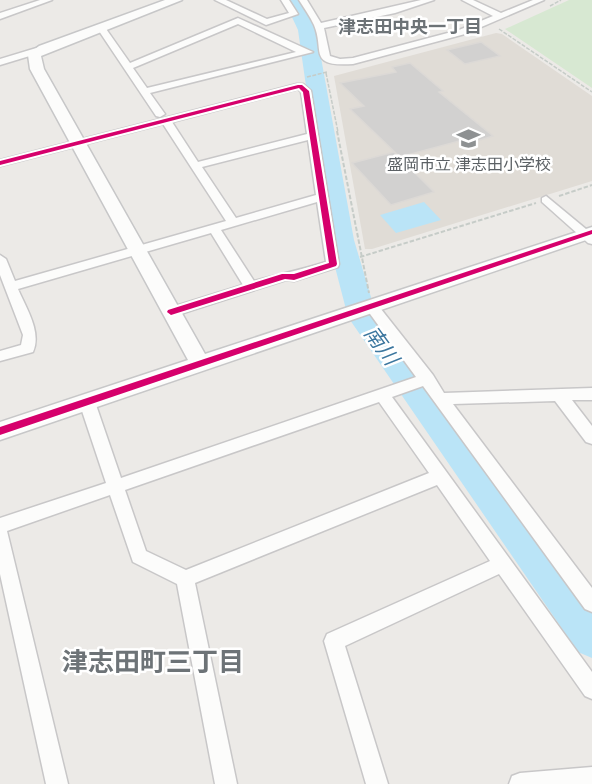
<svg xmlns="http://www.w3.org/2000/svg" width="592" height="784" font-family="'Noto Sans','Noto Sans JP',sans-serif">
	<style>
		.education { fill: #e0dcd6 }
		.green { fill: #d7e8d2 }
		.water { fill: #bae4f7 }
		.lines { fill: none; stroke-linecap: round; stroke-linejoin: round }
		.river { fill: #bae4f7; fill-rule: evenodd }
		.building { fill: #d2d1d0; stroke: #dcd9d6; stroke-width: 1.5 }
		.street-casing { stroke: #c8c7c8; stroke-width: 3 }
		.secondary-casing { stroke: #c7c7c8; stroke-width: 3 }
		.path-far1 { stroke: #c6ccc8; stroke-width: 1.5; stroke-dasharray: 4 1.5; stroke-linecap: butt }
		.path { stroke: #c6ccc8; stroke-width: 2; stroke-dasharray: 4.5 2; stroke-linecap: butt }
		.street { fill: #fcfcfb; fill-rule: evenodd }
		.secondary { fill: #fcfcfb; fill-rule: evenodd }
		.cycleway-casing { stroke: #fff; stroke-width: 4 }
		.cycleway { fill: #d6006c; fill-rule: evenodd }
		.labels { text-anchor: middle; dominant-baseline: central; stroke-width: 5; stroke-linejoin: round; paint-order: stroke }
		.far-poi-label { font-size: 16px; fill: #5c6165; stroke: #fff }
		.far-neighbourhood-label { font-size: 18px; font-weight: bold; fill: #6d7377; stroke: #fff }
		.water-label { font-size: 21px; font-style: italic; fill: #3c779f; stroke: #fff }
		.near-neighbourhood-label { font-size: 26px; font-weight: bold; fill: #6d7377; stroke: #fff }
	</style>
	<rect width="100%" height="100%" fill="#eceae7"/>
	<!-- education -->
	<path class="education" d="M496,33L502,34L592,96V181L372,249H365L334,76Z"/>
	<!-- green -->
	<path class="green" d="M569,0H592V88L505,29Z"/>
	<!-- water -->
	<path class="water" d="M424,202L441,220L396,233L380,215Z"/>
	<g class="lines">
		<!-- river -->
		<path class="river" d="M284,0H302L316,30L354,240L376,314L592,605V658L578,652L348,317L328,240L298,30Z"/>
	</g>
	<!-- building -->
	<g class="building">
		<path d="M481,42L500,56L465,64L447,50Z"/>
		<path d="M410,63L443,91L439,92L493,136L474,142L470,138L400,157L350,109L364,106L340,83L396,72L392,67Z"/>
		<path d="M394,152L434,192L391,205L352,163Z"/>
	</g>
	<g class="lines">
		<defs>
			<g id="street">
				<path d="M40,0H52L0,19V13Z"/>
				<path d="M215,0H226L267,19L289,13L281,0H289L298,14L266,25Z"/>
				<path d="M299,0H307L321,23L421,0H434L395,13L324,28L330,56L340,59L353,58L459,30L493,16L462,0H473L501,13L533,0H544L465,34L353,64C307,67 325,51 314,25C310,16 304,8 299,0Z"/>
				<path d="M238,18L313,52L150,93L165,114L160,117L156,116L97,28L104,26L130,63ZM238,24L296,52L147,88L133,68Z"/>
				<path d="M43,46L48,49L46,51L0,65V59Z"/>
				<path d="M297,84H303L311,91L339,264L338,267L294,281L286,280L171,317L166,315L164,312L166,309L243,285L211,233L18,289C26,308 42,332 33,352L0,361V351L21,345L23,335L0,275V255L6,259L15,281L226,221L163,124L0,166V160ZM298,89L301,92L307,134L198,162L172,122ZM308,140L316,195L236,218L202,167ZM317,202L326,262C302,270 278,274 254,281L221,230Z"/>
				<path d="M546,196L592,234V244L588,243L542,202V198Z"/>
				<path d="M372,302L377,304L433,375L444,393L592,388V400H572L592,426V444L586,442L555,401L453,404L592,588V612L585,609L423,386L392,397L592,672V699L585,696L499,574L345,646L388,784H366L324,641L327,634L490,561L437,485L195,583L237,784H215L177,584L133,562L110,495L7,531L68,784H46L0,574V518L106,483L79,402L82,398H92L95,402L121,478L416,377L365,307ZM379,402L429,473L186,570L146,551L125,490Z"/>
				<path d="M592,767V784H509L512,776L520,773Z"/>
			</g>
			<path id="secondary" d="M165,0H182L41,56L44,69L205,354L592,227V238L0,440V422L188,360L30,69L28,55L39,46Z"/>
		</defs>
		<!-- street casing -->
		<use href="#street" class="street-casing"/>
		<!-- secondary casing -->
		<use href="#secondary" class="secondary-casing"/>
		<!-- path-far1 -->
		<g class="path-far1">
			<path d="M550,6L561,0"/>
			<path d="M499,29L592,92"/>
			<path d="M326,73L338,132"/>
			<path d="M307,77L327,72"/>
		</g>
		<!-- path -->
		<g class="path">
			<path d="M337,131L369,293"/>
			<path d="M559,196L592,185"/>
			<path d="M360,257L536,203"/>
		</g>
		<!-- street -->
		<use href="#street" class="street"/>
		<!-- secondary -->
		<use href="#secondary" class="secondary"/>
		<defs>
			<g id="cycleway">
				<path d="M298,85H302L309,91L337,264L336,266L294,280L285,279L171,315L167,312L168,310L282,274H294L329,263L303,92L299,88L0,165V161Z"/>
				<path d="M592,230V234L0,435V427Z"/>
			</g>
		</defs>
		<!-- cycleway casing -->
		<use href="#cycleway" class="cycleway-casing"/>
		<!-- cycleway -->
		<use href="#cycleway" class="cycleway"/>
	</g>
	<!-- icons -->
	<defs>
		<symbol id="school-bare" viewBox="-9 -9 18 18"><path d="M0-5L7-2L0 1L-7-2ZM-4 1L0 2.5L4 1V4Q0 6-4 4Z" fill="#8e9192" stroke="#fff" stroke-width="2.5" paint-order="stroke"/></symbol>
	</defs>
	<g fill-rule="evenodd">
		<use href="#school-bare" x="452" y="122" width="33" height="33"/>
	</g>
	<g class="labels">
		<!-- far-poi labels -->
		<g class="far-poi-label">
			<text x="469" y="164">盛岡市立 津志田小学校</text>
		</g>
		<!-- far-neighbourhood labels -->
		<g class="far-neighbourhood-label">
			<text x="410" y="26">津志田中央一丁目</text>
		</g>
		<!-- water labels -->
		<g class="water-label">
			<text transform="translate(382 345) rotate(54)">南川</text>
		</g>
		<!-- near-neighbourhood labels -->
		<g class="near-neighbourhood-label">
			<text x="153" y="661">津志田町三丁目</text>
		</g>
	</g>
</svg>
